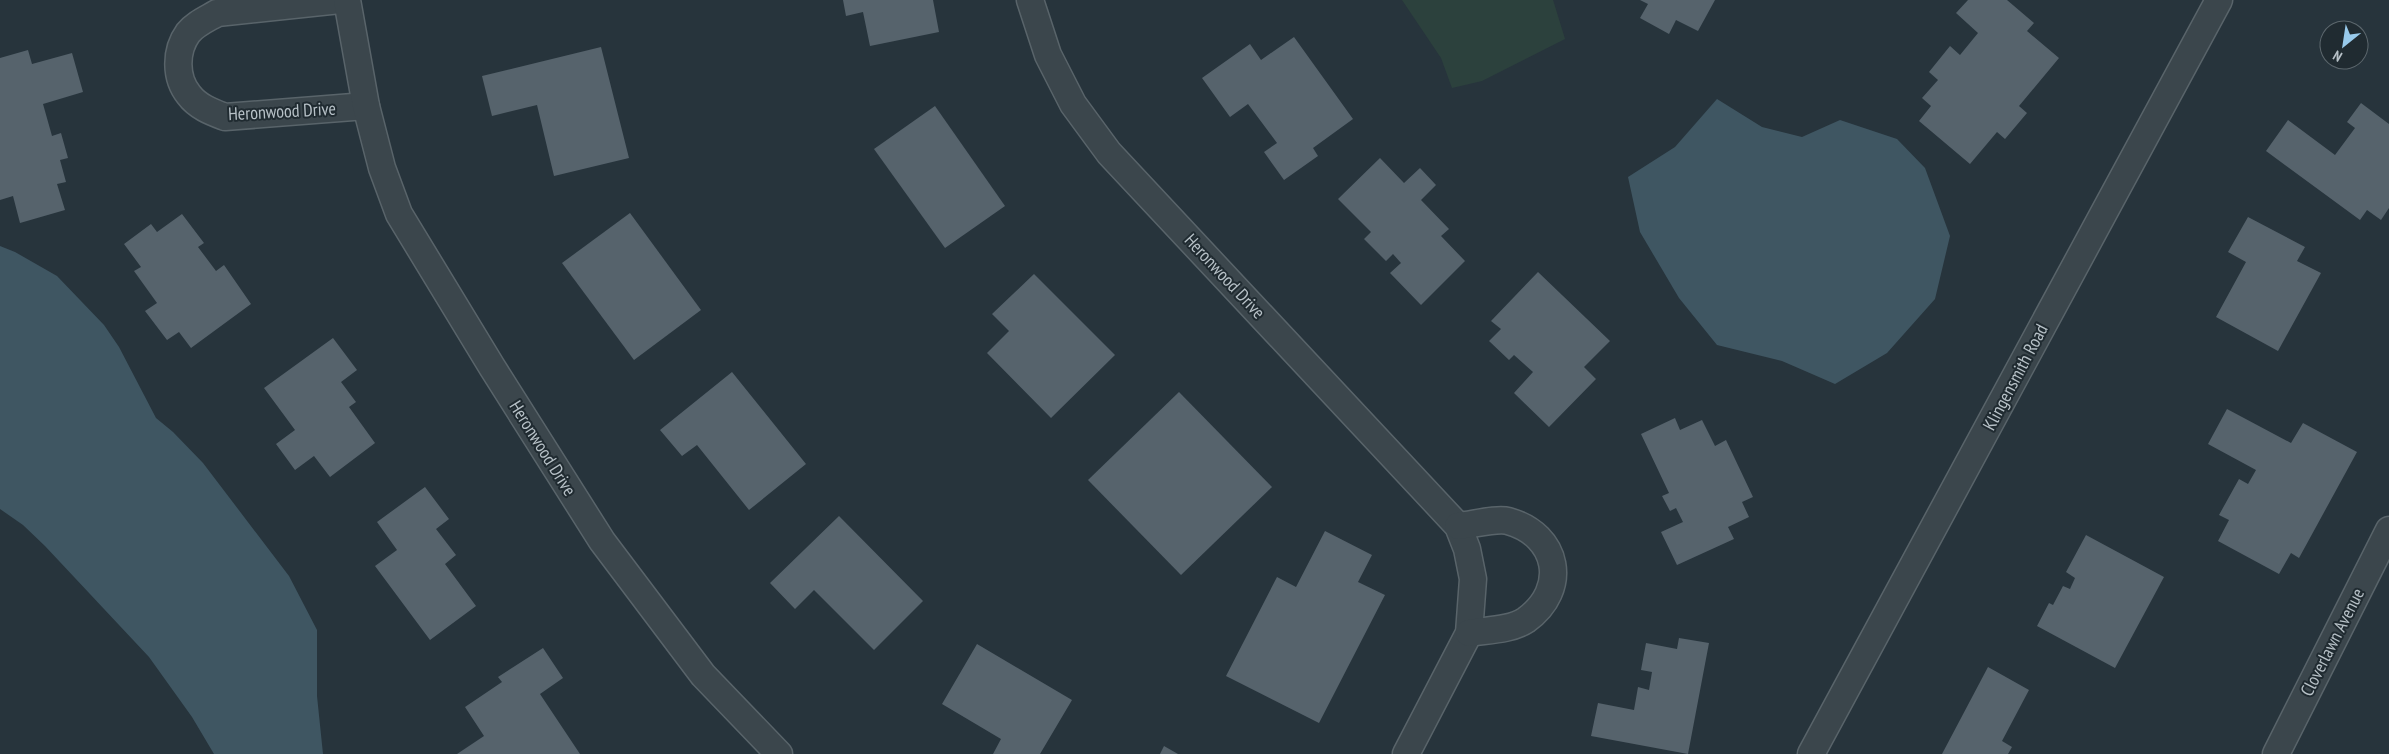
<svg xmlns="http://www.w3.org/2000/svg" width="2389" height="754" font-family="'PT Sans Narrow',sans-serif">
	<style>
		.green { fill: #2c413d }
		.water { fill: #3f5662 }
		.building { fill: #56636c }
		.lines { fill: none; stroke-linecap: round; stroke-linejoin: round }
		.minor-casing { stroke: #59646a; stroke-width: 29 }
		.minor { stroke: #3b464c; stroke-width: 26 }
		.labels { text-anchor: middle; dominant-baseline: central; stroke-width: 4; stroke-linejoin: round; paint-order: stroke }
		.street-label { font-size: 18px; fill: #b7c1c7; stroke: #202b31 }
	</style>
	<rect width="100%" height="100%" fill="#27343c"/>
	<!-- green -->
	<path class="green" d="M1402,0H1553L1565,39L1482,81L1452,88L1441,58Z"/>
	<!-- water -->
	<g class="water">
		<path d="M1717,99L1762,127L1802,137L1840,120L1897,139L1925,168L1950,236L1935,299L1887,353L1835,384L1782,361L1717,345L1679,298L1640,232L1628,177L1675,147Z"/>
		<path d="M0,246L15,252L57,276L104,325L119,347L156,418L173,432L203,463L289,576L317,630V696L323,754H214L192,717L149,657L45,546L23,525L0,509Z"/>
	</g>
	<!-- building -->
	<g class="building">
		<path d="M843,0H933L939,32L870,46L863,12L846,16Z"/>
		<path d="M1640,0H1715L1698,31L1676,20L1669,34L1640,18L1648,4Z"/>
		<path d="M1968,0H2007L2034,23L2027,31L2059,58L2019,106L2027,113L2005,139L1997,132L1970,164L1919,121L1931,106L1922,98L1938,80L1929,72L1950,46L1960,55L1978,33L1956,13Z"/>
		<path d="M1294,37L1353,119L1313,148L1318,156L1284,180L1264,152L1277,143L1248,104L1230,117L1202,78L1250,44L1261,60Z"/>
		<path d="M601,47L629,158L554,176L537,105L492,116L482,76Z"/>
		<path d="M28,50L32,64L72,53L83,92L43,104L52,136L61,133L68,158L60,160L66,182L57,184L65,210L20,223L13,196L0,200V58Z"/>
		<path d="M2361,103L2389,124V208L2381,220L2367,210L2360,220L2266,151L2288,120L2335,155L2355,128L2347,122Z"/>
		<path d="M935,106L1005,206L945,248L874,149Z"/>
		<path d="M1380,158L1404,183L1420,168L1436,185L1421,200L1449,229L1441,236L1465,261L1421,305L1390,273L1401,263L1393,254L1386,261L1364,239L1371,232L1338,199Z"/>
		<path d="M630,213L701,310L634,360L562,263Z"/>
		<path d="M182,214L204,243L198,247L216,271L224,265L251,304L191,348L179,332L167,340L145,311L157,303L134,271L141,267L124,244L151,224L157,232Z"/>
		<path d="M2248,217L2305,247L2297,261L2321,273L2278,351L2216,317L2246,262L2228,252Z"/>
		<path d="M1538,272L1610,341L1584,367L1596,379L1549,427L1514,393L1533,372L1514,355L1509,360L1489,341L1501,329L1491,321Z"/>
		<path d="M1034,274L1115,355L1051,418L987,353L1009,331L992,314Z"/>
		<path d="M333,338L357,370L341,382L356,402L349,407L375,443L330,477L314,456L295,470L276,444L295,430L264,388Z"/>
		<path d="M732,372L806,464L749,510L697,445L682,456L660,430Z"/>
		<path d="M1179,392L1272,487L1181,575L1088,480Z"/>
		<path d="M2227,409L2291,443L2303,423L2357,452L2299,558L2291,553L2279,574L2218,541L2229,520L2219,515L2239,479L2248,484L2256,470L2208,444Z"/>
		<path d="M1675,418L1680,430L1702,420L1715,446L1726,440L1753,497L1742,502L1749,517L1728,527L1734,539L1677,565L1661,532L1683,522L1676,508L1670,511L1662,496L1669,493L1641,434Z"/>
		<path d="M425,487L449,519L436,529L456,555L445,564L476,606L430,640L375,566L397,550L377,522Z"/>
		<path d="M839,516L923,601L874,650L814,590L795,609L770,583Z"/>
		<path d="M1325,531L1372,555L1358,582L1385,595L1319,723L1226,676L1277,577L1296,587Z"/>
		<path d="M2086,535L2164,577L2115,668L2037,626L2049,603L2053,605L2063,586L2070,589L2075,578L2066,572Z"/>
		<path d="M1679,638L1709,643L1688,754L1591,736L1598,703L1634,710L1638,687L1649,690L1652,672L1641,670L1646,643L1677,649Z"/>
		<path d="M977,644L1072,700L1040,754H993L1001,739L942,704Z"/>
		<path d="M543,648L563,678L540,694L580,754H457L484,736L465,707L502,682L498,677Z"/>
		<path d="M1988,667L2029,690L2002,741L2012,747L2008,754H1942Z"/>
		<path d="M1164,746L1178,754H1160Z"/>
	</g>
	<g class="lines">
		<defs>
			<g id="minor">
				<path d="M340,0L217,13C207,19 195,24 188,33C175,51 175,78 189,95C198,107 212,112 225,117L366,106"/>
				<path d="M347,0L366,106L382,168L399,214L492,367L602,541L703,675L779,754"/>
				<path d="M1030,0L1048,55L1073,104L1109,153L1458,526L1467,549L1473,579L1469,633L1406,754"/>
				<path d="M1458,526C1471,525 1497,518 1508,521C1559,535 1569,589 1526,620C1511,630 1487,630 1469,633"/>
				<path d="M1811,754L2219,0"/>
				<path d="M2276,754L2389,530"/>
			</g>
		</defs>
		<!-- minor casing -->
		<use href="#minor" class="minor-casing"/>
		<!-- minor -->
		<use href="#minor" class="minor"/>
	</g>
	<g class="labels">
		<!-- street labels -->
		<g class="street-label">
			<text transform="translate(282 111) rotate(-3)">Heronwood Drive</text>
			<text transform="translate(1225 276) rotate(47)">Heronwood Drive</text>
			<text transform="translate(2015 377) rotate(-62)">Klingensmith Road</text>
			<text transform="translate(543 448) rotate(58)">Heronwood Drive</text>
			<text transform="translate(2332 642) rotate(-63)">Cloverlawn Avenue</text>
		</g>
	</g>
	<!-- north arrow -->
	<g transform="translate(2344 45) rotate(210)"><circle r="24" fill="#202b31" stroke="#5c676d"/>
	<path d="M0-4L9 19L0 12L-9 19Z" fill="#98caeb"/>
	<text y="-8" font-size="14" font-weight="bold" text-anchor="middle" fill="#b7c1c7">N</text>
	</g>
</svg>
